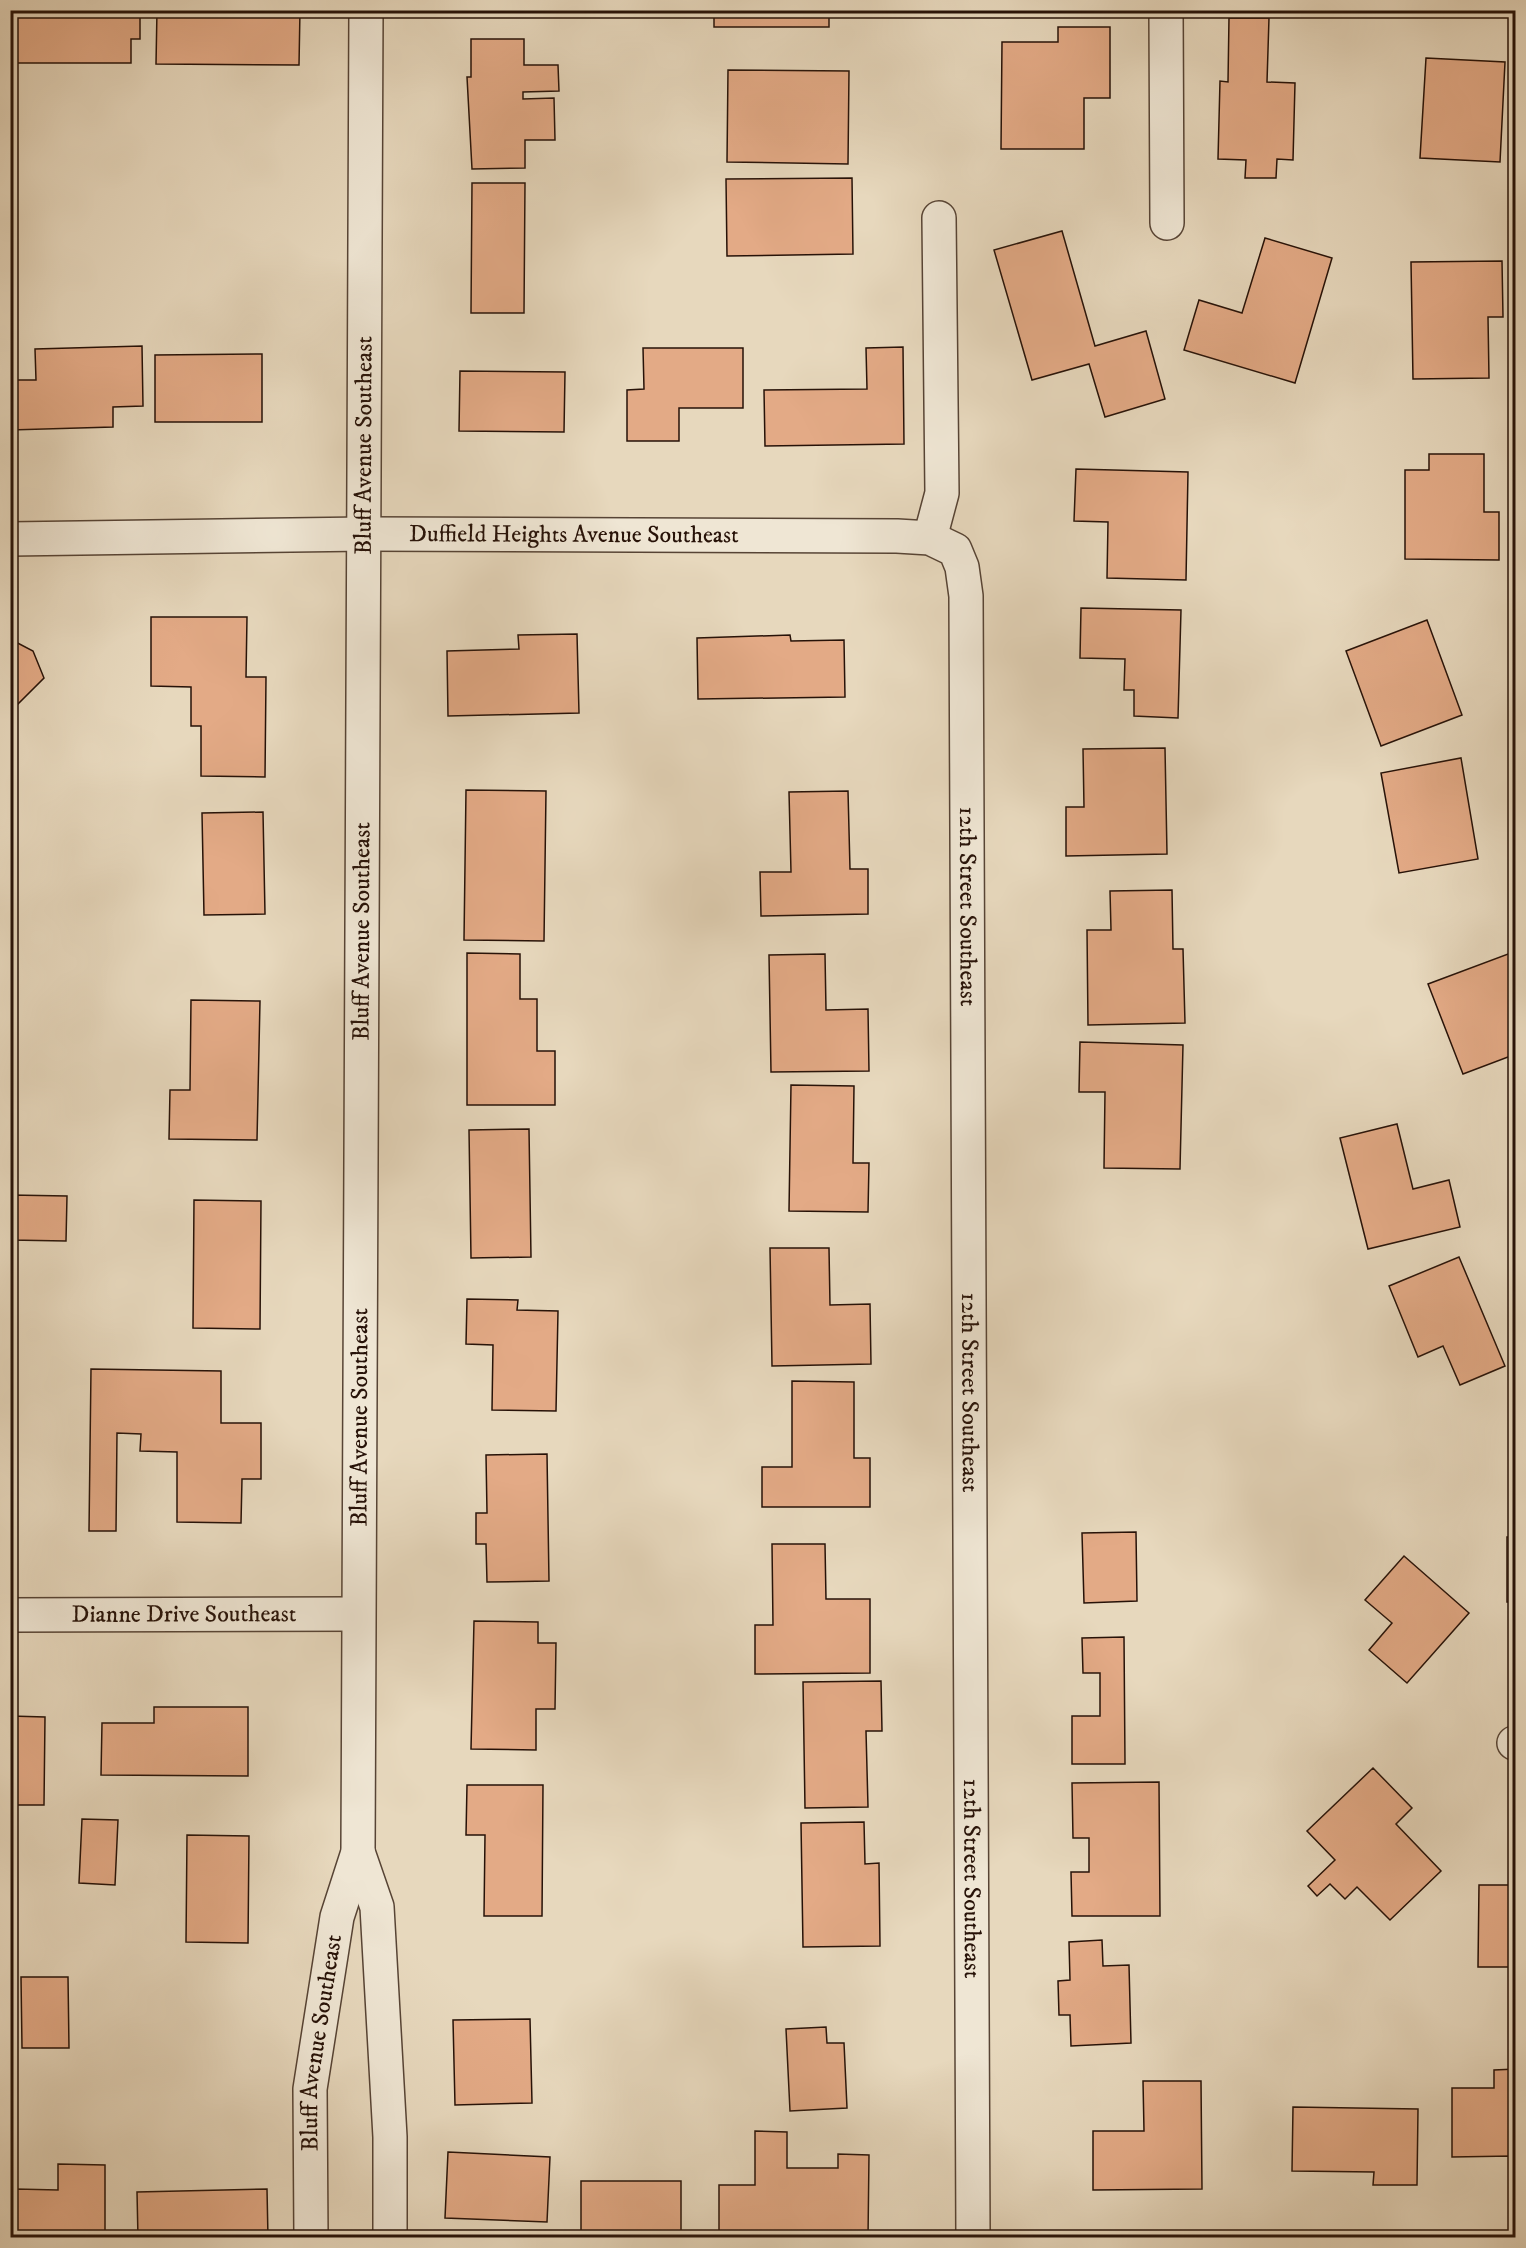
<svg xmlns="http://www.w3.org/2000/svg" width="1526" height="2248" font-family="'IM FELL DW Pica',serif">
	<style>
		.building { fill: #e3aa86; stroke: #271208; stroke-width: 1.5 }
		.lines { fill: none; stroke-linecap: round; stroke-linejoin: round }
		.minor-casing { stroke: #574435; stroke-width: 36 }
		.minor { stroke: #efe6d4; stroke-width: 33 }
		.labels { text-anchor: middle; dominant-baseline: central; stroke-width: 5; stroke-linejoin: round; paint-order: stroke }
		.street-label { font-size: 24px; fill: #271208; stroke: #efe6d4 }
	</style>
	<rect width="100%" height="100%" fill="#e7d8bd"/>
	<filter id="stains"><feTurbulence type="fractalNoise" baseFrequency=".00333" numOctaves="4"/><feColorMatrix values="0 0 0 0 .2 0 0 0 0 .09 0 0 0 0 .02 0 0 0 .5 -.17"/></filter>
	<radialGradient id="worn" r=".72"><stop offset=".6" stop-color="#630" stop-opacity="0"/><stop offset="1" stop-color="#630" stop-opacity=".3"/></radialGradient>
	<!-- building -->
	<g class="building">
		<path d="M30,10H140V39H131V63H10V15H30Z"/>
		<path d="M157,10H300L299,65L156,64Z"/>
		<path d="M667,10H829V27H714V16L667,15Z"/>
		<path d="M1229,18H1269L1267,82L1295,83L1293,160L1277,159L1276,178H1245L1246,160L1218,159L1220,81L1228,82Z"/>
		<path d="M1058,27H1110V98H1084V149H1001L1002,42H1058Z"/>
		<path d="M471,39H524V65H558L559,91L523,92V99L554,98L555,140H525V168L472,169L467,77H471Z"/>
		<path d="M1426,58L1505,62L1500,162L1420,158Z"/>
		<path d="M728,70L849,71L848,164L727,162Z"/>
		<path d="M852,178L853,254L727,256L726,179Z"/>
		<path d="M472,183H525L524,313H471Z"/>
		<path d="M1062,231L1095,346L1146,331L1165,399L1105,417L1089,364L1032,380L994,250Z"/>
		<path d="M1265,238L1332,258L1295,383L1184,350L1199,300L1242,313Z"/>
		<path d="M1502,261L1503,317H1488L1489,378L1413,379L1411,262Z"/>
		<path d="M142,346L143,406L113,407V427L10,430V380H36L35,349Z"/>
		<path d="M903,347L904,444L765,446L764,390L867,389L866,348Z"/>
		<path d="M643,348H743V408H679V441H627V390L644,389Z"/>
		<path d="M262,354V422H155V355Z"/>
		<path d="M460,371L565,372L564,432L459,431Z"/>
		<path d="M1429,454H1484V512H1499V560L1405,559V470H1429Z"/>
		<path d="M1076,469L1188,472L1186,580L1107,578L1108,522L1074,521Z"/>
		<path d="M1081,608L1181,610L1178,718L1134,716V690H1124L1125,659L1080,658Z"/>
		<path d="M151,617H247L246,677H266L265,777L201,776V726H191V687L151,686Z"/>
		<path d="M1427,620L1462,715L1381,746L1346,651Z"/>
		<path d="M577,634L579,713L448,716L447,651L519,649L518,635Z"/>
		<path d="M790,635L791,641L844,640L845,697L698,699L697,638Z"/>
		<path d="M10,639L33,651L44,678L16,706L10,717Z"/>
		<path d="M1165,748L1167,854L1066,856V807H1084L1083,749Z"/>
		<path d="M1461,758L1478,859L1399,873L1381,773Z"/>
		<path d="M466,790L546,791L544,941L464,940Z"/>
		<path d="M848,791L850,869H868V914L761,916L760,872H791L789,792Z"/>
		<path d="M263,812L265,914L204,915L202,813Z"/>
		<path d="M1172,890L1173,949H1183L1185,1023L1088,1025L1087,930H1111L1110,891Z"/>
		<path d="M1516,951V1054L1463,1074L1428,984Z"/>
		<path d="M467,953L520,954V999H537V1051H555V1105H467Z"/>
		<path d="M825,954L826,1010L868,1009L869,1071L771,1072L769,955Z"/>
		<path d="M191,1000L260,1001L257,1140L169,1139L170,1090H190Z"/>
		<path d="M1080,1042L1183,1045L1180,1169L1104,1168L1105,1092H1079Z"/>
		<path d="M791,1085L854,1086L853,1163H869L868,1212L789,1211Z"/>
		<path d="M1397,1124L1413,1189L1449,1180L1460,1227L1368,1249L1340,1138Z"/>
		<path d="M529,1129L531,1257L471,1258L469,1130Z"/>
		<path d="M10,1195L67,1196L66,1241L10,1240Z"/>
		<path d="M194,1200L261,1201L260,1329L193,1328Z"/>
		<path d="M770,1248H829L830,1305L870,1304L871,1364L772,1366Z"/>
		<path d="M1459,1257L1505,1366L1460,1385L1443,1346L1418,1357L1389,1286Z"/>
		<path d="M467,1299L518,1300L517,1310L558,1311L556,1411L492,1410L493,1345L466,1344Z"/>
		<path d="M91,1369L221,1371V1423H261V1479H242L241,1523L177,1522V1452L140,1451L141,1434L117,1433L116,1531H89Z"/>
		<path d="M792,1381L854,1382V1458H870V1507H762V1467H792Z"/>
		<path d="M10,1417H16L15,1484H10Z"/>
		<path d="M547,1454L549,1581L487,1582L486,1544H476V1513H487L486,1455Z"/>
		<path d="M1136,1532L1137,1601L1084,1603L1082,1533Z"/>
		<rect x="1507" y="1537" width="9" height="65"/>
		<path d="M772,1544H825L826,1599H870V1673L755,1674V1625H773Z"/>
		<path d="M1404,1556L1469,1613L1407,1683L1369,1650L1392,1623L1365,1600Z"/>
		<path d="M474,1621L538,1622V1643H556L555,1709H536V1750L471,1749Z"/>
		<path d="M1124,1637L1125,1764H1072V1716H1100V1673H1083L1082,1638Z"/>
		<path d="M881,1681L882,1731H866L868,1807L805,1808L803,1682Z"/>
		<path d="M154,1707H248V1776L101,1775L102,1723H154Z"/>
		<path d="M10,1716L45,1717L44,1805H10Z"/>
		<path d="M1373,1768L1412,1808L1396,1824L1441,1871L1390,1920L1357,1887L1345,1899L1330,1884L1317,1896L1308,1886L1335,1860L1307,1831Z"/>
		<path d="M1159,1782L1160,1916H1072L1071,1872H1089V1838H1073L1072,1783Z"/>
		<path d="M467,1785H543L542,1916H484L485,1835H466Z"/>
		<path d="M82,1819L118,1820L115,1885L79,1883Z"/>
		<path d="M864,1822L865,1864L879,1863L880,1946L803,1947L801,1823Z"/>
		<path d="M187,1835L249,1836L248,1943L186,1942Z"/>
		<path d="M1479,1885H1516V1967H1478Z"/>
		<path d="M1102,1940L1103,1966L1129,1965L1131,2043L1071,2046L1070,2015H1059L1058,1981L1070,1980L1069,1942Z"/>
		<path d="M21,1977H68L69,2048H22Z"/>
		<path d="M530,2019L532,2103L455,2105L453,2020Z"/>
		<path d="M826,2027L827,2043H844L847,2108L790,2111L786,2029Z"/>
		<path d="M1516,2069V2184H1512V2156L1452,2157V2088H1494V2070Z"/>
		<path d="M1143,2081H1201L1202,2189L1093,2190V2131H1144Z"/>
		<path d="M1293,2107L1418,2109L1417,2185H1373L1374,2172L1292,2171Z"/>
		<path d="M755,2131L787,2132V2168H838V2154L869,2155L868,2238H719V2185H755Z"/>
		<path d="M448,2152L550,2157L547,2222L445,2218Z"/>
		<path d="M58,2164L105,2165V2238H15L16,2189L58,2190Z"/>
		<rect x="581" y="2181" width="100" height="57"/>
		<path d="M267,2189L268,2238H138L137,2192Z"/>
	</g>
	<g class="lines">
		<defs>
			<g id="minor">
				<path d="M1166,10L1167,223"/>
				<path d="M930,538L942,493L939,218"/>
				<path id="s1" d="M10,539L366,534L897,536L930,538L955,550L962,567L966,596L973,2238"/>
				<path id="s2" d="M10,1615L358,1614"/>
				<path d="M1514,1743L1516,1744"/>
				<path d="M358,1852L377,1907L390,2137V2238"/>
				<path id="s3" d="M311,2238L310,2089L337,1917L358,1852L366,10"/>
			</g>
		</defs>
		<!-- minor casing -->
		<use href="#minor" class="minor-casing"/>
		<!-- minor -->
		<use href="#minor" class="minor"/>
	</g>
	<g class="labels">
		<!-- street labels -->
		<g class="street-label">
			<text stroke="none"><textPath href="#s3" startOffset="1798">Bluff Avenue Southeast</textPath></text>
			<text stroke="none"><textPath href="#s1" startOffset="564">Duffield Heights Avenue Southeast</textPath></text>
			<text stroke="none"><textPath href="#s1" startOffset="1306">12th Street Southeast</textPath></text>
			<text stroke="none"><textPath href="#s3" startOffset="1312">Bluff Avenue Southeast</textPath></text>
			<text stroke="none"><textPath href="#s1" startOffset="1792">12th Street Southeast</textPath></text>
			<text stroke="none"><textPath href="#s3" startOffset="826">Bluff Avenue Southeast</textPath></text>
			<text stroke="none"><textPath href="#s2" startOffset="174">Dianne Drive Southeast</textPath></text>
			<text stroke="none"><textPath href="#s1" startOffset="2278">12th Street Southeast</textPath></text>
			<text stroke="none"><textPath href="#s3" startOffset="196">Bluff Avenue Southeast</textPath></text>
		</g>
	</g>
	<!-- margin -->
	<rect width="1526" height="2248" fill="none" stroke="#e7d8bd" stroke-width="36"/>
	<rect x="12" y="12" width="1502" height="2224" fill="none" stroke="#271208" stroke-width="3"/>
	<rect x="18" y="18" width="1490" height="2212" fill="none" stroke="#271208" stroke-width="1.5"/>
	<rect width="100%" height="100%" filter="url(#stains)"/>
	<rect width="100%" height="100%" fill="url(#worn)"/>
</svg>
